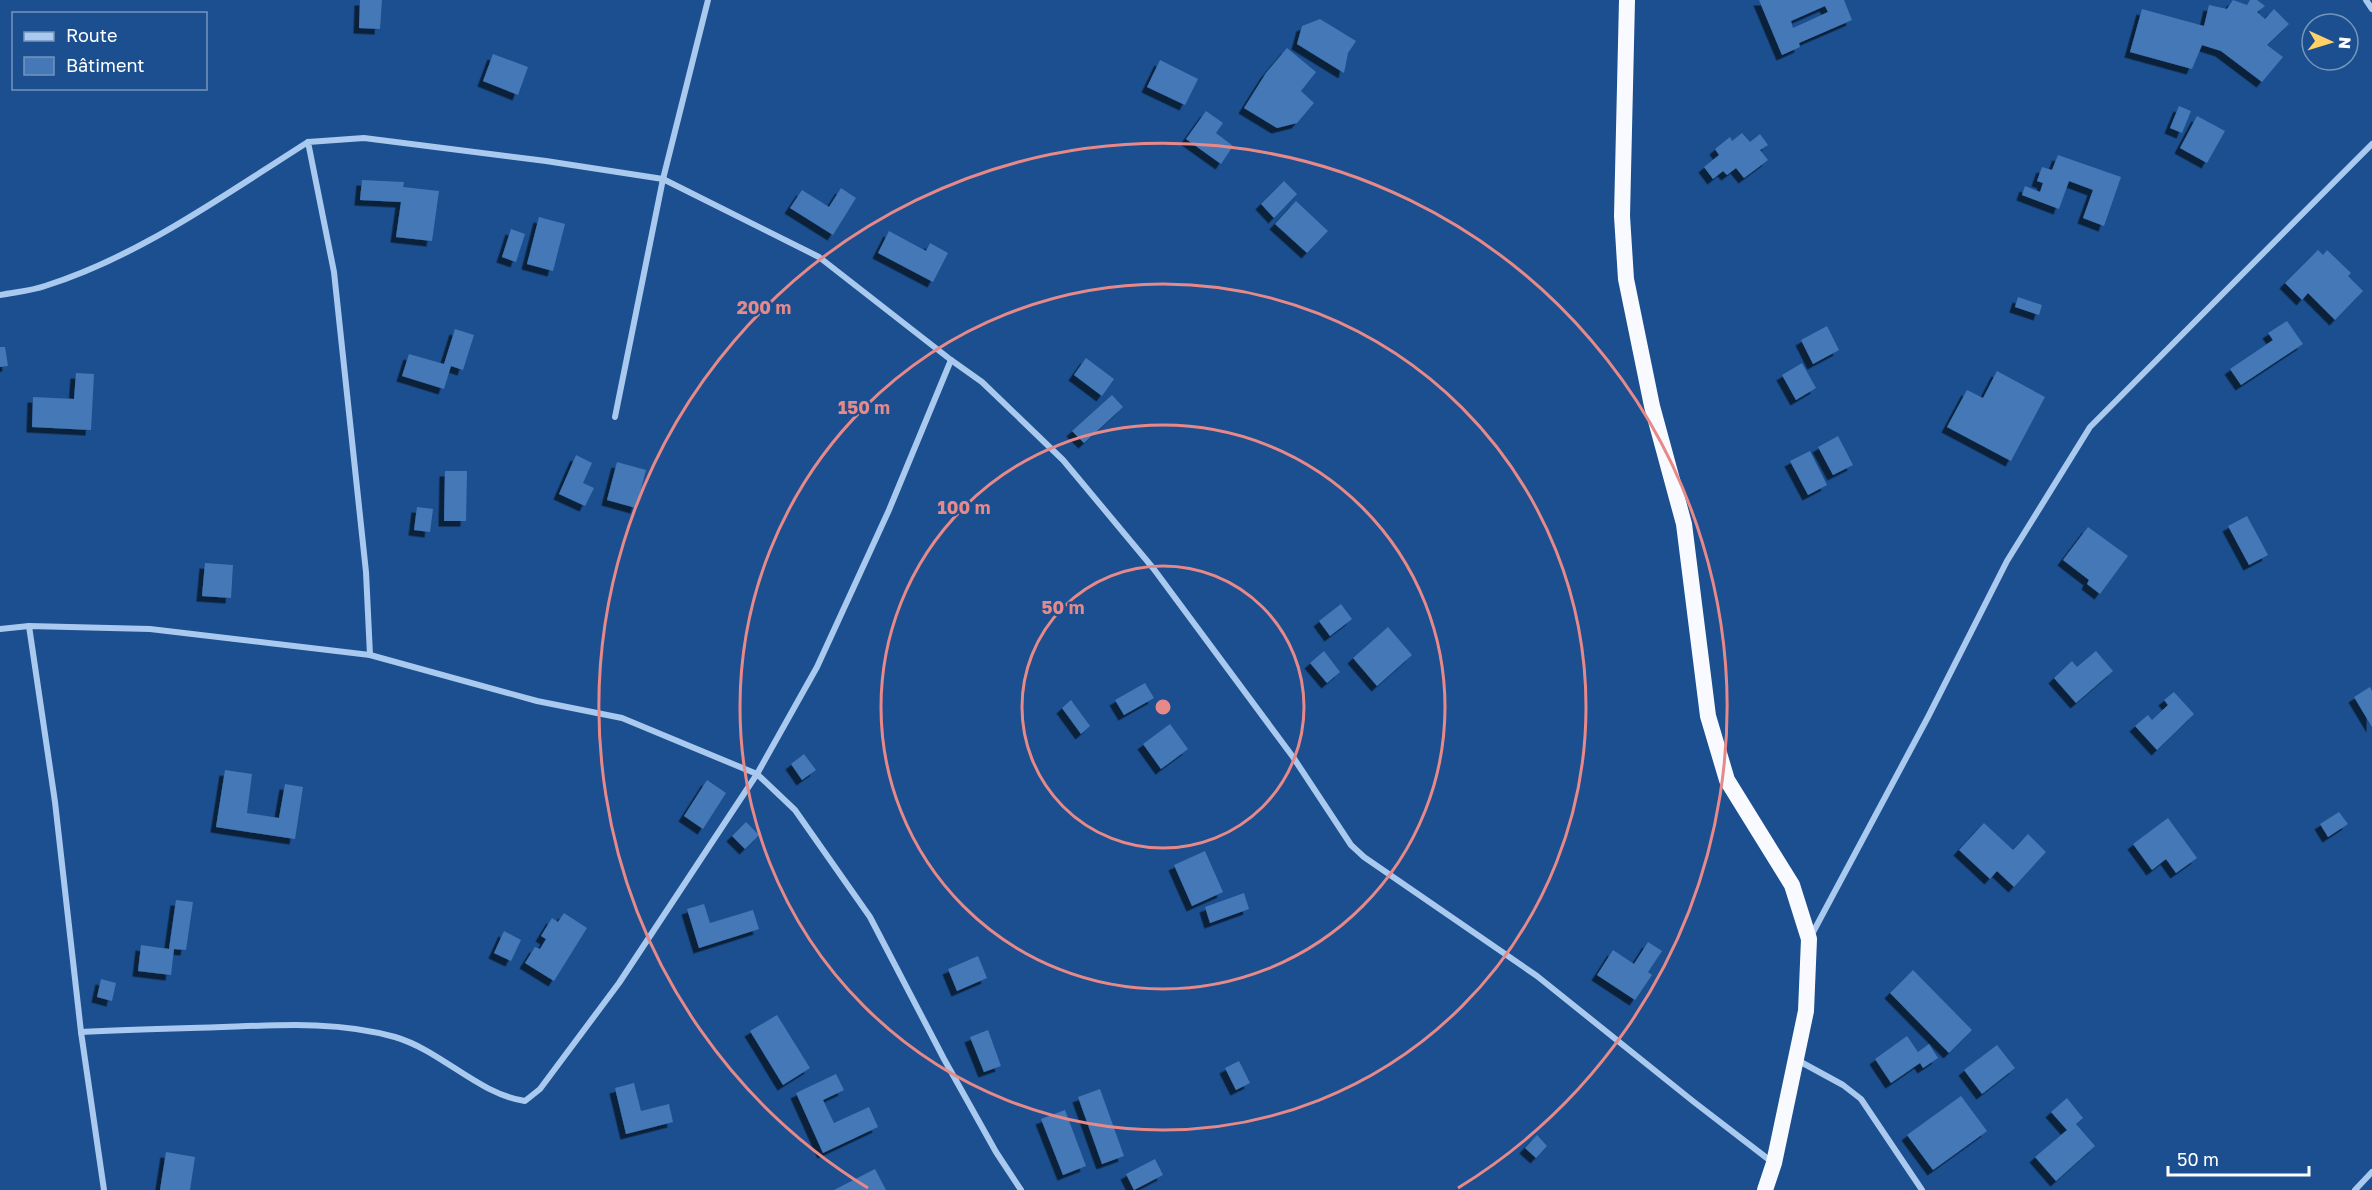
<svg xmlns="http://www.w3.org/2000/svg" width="2372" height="1190" font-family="'Golos Text',sans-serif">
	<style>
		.building { fill: #4478b7; fill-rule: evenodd; filter: url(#shadow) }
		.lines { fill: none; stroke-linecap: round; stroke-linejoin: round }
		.minor { stroke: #a9c9ee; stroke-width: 6 }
		.trunk { stroke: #f8faff; stroke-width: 16 }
		.ring { fill: none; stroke: #e88989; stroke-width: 3 }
		.centre { fill: #e88989; stroke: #1b4f8f; stroke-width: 3 }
		.ring-label { font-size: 18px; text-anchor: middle; font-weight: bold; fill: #e88989; stroke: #1b4f8f; stroke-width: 5; stroke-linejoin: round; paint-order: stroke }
	</style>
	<defs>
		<filter id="shadow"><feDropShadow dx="-5.5" dy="5.5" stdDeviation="0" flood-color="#0009"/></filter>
	</defs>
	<rect width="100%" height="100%" fill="#1b4f8f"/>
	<!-- building -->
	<g class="building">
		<path d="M360,0H382L380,29L359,28Z"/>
		<path d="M1759,0H1844L1852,20L1799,43L1800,47L1782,55ZM1825,6L1828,12L1793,28L1791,21Z"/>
		<path d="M2233,0L2247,5L2250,0H2257L2265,6L2257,12L2265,19L2274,9L2289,24L2267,45L2283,57L2262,82L2221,51L2202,45L2192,69L2130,52L2142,9L2204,26L2209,5L2227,9Z"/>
		<path d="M1320,19L1356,41L1348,53L1344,73L1297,44L1302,26Z"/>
		<path d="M1287,48L1316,72L1301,91L1314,103L1297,123L1277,128L1244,108L1266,73Z"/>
		<path d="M493,54L528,67L518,95L483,81Z"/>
		<path d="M1160,60L1198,79L1185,105L1147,87Z"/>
		<path d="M2179,106L2191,111L2182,133L2170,128Z"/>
		<path d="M1206,111L1223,123L1216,133L1233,146L1221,164L1186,139Z"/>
		<path d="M2197,116L2225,131L2207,163L2180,148Z"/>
		<path d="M1742,133L1750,142L1760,134L1768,145L1760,150L1768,160L1744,178L1736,168L1727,175L1723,171L1713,179L1704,167L1719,155L1715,149L1730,137L1732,141Z"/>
		<path d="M2058,155L2121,177L2104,226L2083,218L2093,190L2069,181L2059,209L2022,195L2025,186L2040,192L2043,183L2037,181L2042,167L2052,170Z"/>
		<path d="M362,180L404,182L403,187L439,191L432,241L396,237L401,202L360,200Z"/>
		<path d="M1284,181L1297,194L1274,218L1261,204Z"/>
		<path d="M841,188L856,198L833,235L790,208L802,190L829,207Z"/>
		<path d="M1296,201L1328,231L1307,253L1275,224Z"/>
		<path d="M539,217L565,224L553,271L527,264Z"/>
		<path d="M511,229L525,234L516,262L502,257Z"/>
		<path d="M889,231L926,251L930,243L948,253L933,282L878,253Z"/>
		<path d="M2318,250L2323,255L2327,250L2351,273L2348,276L2363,291L2335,320L2308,293L2302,300L2285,283Z"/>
		<path d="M2018,297L2042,305L2039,315L2015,307Z"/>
		<path d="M2287,321L2303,344L2241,385L2230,369L2273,340L2268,333Z"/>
		<path d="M1827,326L1839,350L1813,364L1801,340Z"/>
		<path d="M455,329L474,335L463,370L451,366L444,389L402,376L409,354L444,364Z"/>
		<path d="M0,347H5L8,366L0,367Z"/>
		<path d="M1086,358L1114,379L1102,396L1074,375Z"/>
		<path d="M1802,363L1816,388L1796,400L1782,375Z"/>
		<path d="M1997,371L2045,397L2011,461L1947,427L1967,390L1983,398Z"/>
		<path d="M76,373L94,374L91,430L32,427L33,397L74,399Z"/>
		<path d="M1112,395L1123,407L1084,443L1072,431Z"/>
		<path d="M1838,436L1853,465L1833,475L1818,447Z"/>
		<path d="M1810,451L1827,485L1808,495L1790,461Z"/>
		<path d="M576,455L592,463L583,483L594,488L585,506L559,494Z"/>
		<path d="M617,462L646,470L636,508L607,500Z"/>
		<path d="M445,471H467L466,521H444Z"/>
		<path d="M417,507L433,509L430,532L414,530Z"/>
		<path d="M2247,516L2268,555L2249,565L2228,526Z"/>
		<path d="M2088,527L2128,556L2100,594L2087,584L2089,580L2063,560Z"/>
		<path d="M205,563L233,565L231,598L202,596Z"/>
		<path d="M1341,604L1352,619L1330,636L1319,621Z"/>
		<path d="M1388,627L1412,655L1377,686L1353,658Z"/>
		<path d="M1324,651L1340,672L1327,683L1310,663Z"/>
		<path d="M2096,651L2113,671L2076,703L2054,678L2072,661L2077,667Z"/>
		<path d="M1145,683L1154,698L1124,715L1115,700Z"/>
		<path d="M2370,687L2372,691V727L2354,697Z"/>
		<path d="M2174,692L2194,714L2157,750L2135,726L2148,715L2152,720L2168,705L2164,700Z"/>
		<path d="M1071,700L1090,726L1081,734L1062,708Z"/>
		<path d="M1170,724L1188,749L1161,769L1143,744Z"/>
		<path d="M804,754L816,770L802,780L791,764Z"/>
		<path d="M225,770L252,774L247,813L279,818L285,784L303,787L295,839L216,827Z"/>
		<path d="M707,780L726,793L703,829L684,816Z"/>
		<path d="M2339,812L2348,824L2328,837L2320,824Z"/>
		<path d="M2168,818L2197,858L2176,873L2166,859L2152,870L2133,844Z"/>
		<path d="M746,822L759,835L745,849L732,836Z"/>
		<path d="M1984,823L2013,850L2028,834L2046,852L2014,887L1997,871L1990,879L1959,850Z"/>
		<path d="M1205,851L1223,892L1192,906L1174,865Z"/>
		<path d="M1244,893L1249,909L1210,923L1205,907Z"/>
		<path d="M176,900L193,902L186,950L174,949L171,975L138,971L141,945L169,949Z"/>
		<path d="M704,904L710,923L753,910L759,929L699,948L687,909Z"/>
		<path d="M564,913L587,928L554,981L525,963L535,947L540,949L546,939L541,936L552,918L558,922Z"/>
		<path d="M504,931L521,940L511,961L494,953Z"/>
		<path d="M1648,942L1662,951L1648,972L1652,975L1635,1000L1597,975L1613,950L1634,964Z"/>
		<path d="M978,956L987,978L957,991L948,969Z"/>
		<path d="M1913,970L1972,1030L1949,1053L1890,993Z"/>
		<path d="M101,979L116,983L112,1001L97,997Z"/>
		<path d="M777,1015L810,1068L783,1085L750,1031Z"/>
		<path d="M988,1030L1001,1066L984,1072L970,1037Z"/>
		<path d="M1907,1036L1918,1052L1929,1044L1938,1058L1923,1068L1920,1063L1891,1083L1875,1059Z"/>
		<path d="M1997,1045L2015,1068L1982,1094L1964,1070Z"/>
		<path d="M1239,1061L1250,1083L1236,1090L1225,1068Z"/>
		<path d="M836,1074L844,1090L823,1100L834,1123L869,1107L878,1127L823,1153L796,1093Z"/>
		<path d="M634,1083L641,1111L669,1104L673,1122L626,1134L615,1088Z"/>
		<path d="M1100,1089L1124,1156L1102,1164L1078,1097Z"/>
		<path d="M1961,1096L1987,1131L1933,1170L1907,1135Z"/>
		<path d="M2067,1098L2083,1118L2076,1124L2095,1146L2056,1181L2035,1157L2067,1130L2051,1112Z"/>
		<path d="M1065,1110L1086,1166L1063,1175L1041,1119Z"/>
		<path d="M1537,1135L1547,1146L1536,1158L1525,1148Z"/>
		<path d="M166,1152L195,1157L190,1190H160Z"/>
		<path d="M1155,1159L1163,1175L1134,1190L1126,1174Z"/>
		<path d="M875,1169L886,1190H834Z"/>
	</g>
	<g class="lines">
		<!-- minor -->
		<g class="minor">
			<path d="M2366,0L2372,9"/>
			<path d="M0,295C15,292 31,291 45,286C140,256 224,195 308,142"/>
			<path d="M615,417L663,179L708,0"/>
			<path d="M29,626L55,802L81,1032L104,1190"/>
			<path d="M0,629L29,626L150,629L370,655L537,701L622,718L757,774L795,810L870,917L944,1059L996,1152L1021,1190"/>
			<path d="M370,655L366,572L334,272L308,142L364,138L546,161L663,179L819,257L951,360L982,382L1063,460L1153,568L1293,757L1351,845L1364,857L1537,976L1694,1102L1772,1162"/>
			<path d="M1811,936L1928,717L2007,561L2090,427L2372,144"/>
			<path d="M81,1032C118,1030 154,1029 191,1028C259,1027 328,1018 395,1037C442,1051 478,1094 525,1101L540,1089L619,983L757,774L817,667L889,510L951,360"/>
			<path d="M1799,1061L1843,1085L1861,1099L1922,1190"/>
			<path d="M2355,1190L2372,1172"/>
		</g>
		<!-- trunk -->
		<path class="trunk" d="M1627,0L1622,216L1626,279L1652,406L1684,524L1708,716L1727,780L1792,885L1809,939L1806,1011L1774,1163L1765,1190"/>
	</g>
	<!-- distance rings -->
	<g class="ring">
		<circle cx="1163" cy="707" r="141"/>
		<circle cx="1163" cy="707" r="282"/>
		<circle cx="1163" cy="707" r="423"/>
		<path d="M868 1188A564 564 0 1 1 1458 1188"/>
	</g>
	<circle cx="1163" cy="707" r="9" class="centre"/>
	<g class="ring-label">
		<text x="764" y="314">200 m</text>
		<text x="864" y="414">150 m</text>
		<text x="964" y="514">100 m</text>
		<text x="1063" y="614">50 m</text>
	</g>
	<!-- legend -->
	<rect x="12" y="12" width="195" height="78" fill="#1b4f8f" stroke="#7695bc" stroke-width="1.5"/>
	<rect x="24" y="32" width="30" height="9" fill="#a9c9ee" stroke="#7695bc" stroke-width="1.5"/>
	<text x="66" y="42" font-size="18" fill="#ffffff">Route</text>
	<rect x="24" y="57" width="30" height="18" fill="#4478b7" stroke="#7695bc" stroke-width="1.5"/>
	<text x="66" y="72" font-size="18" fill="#ffffff">Bâtiment</text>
	<!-- north arrow -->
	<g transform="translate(2330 42) rotate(94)"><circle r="28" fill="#1b4f8f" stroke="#7695bc" stroke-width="1.5"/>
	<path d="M0-4.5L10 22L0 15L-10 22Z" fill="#ffd166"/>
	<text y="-9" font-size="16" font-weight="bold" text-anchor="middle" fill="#ffffff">N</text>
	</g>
	<!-- scale -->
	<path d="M2168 1166v9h141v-9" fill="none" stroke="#ffffff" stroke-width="3"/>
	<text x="2177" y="1166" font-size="18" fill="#ffffff" stroke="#1b4f8f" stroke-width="4.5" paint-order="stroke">50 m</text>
</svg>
